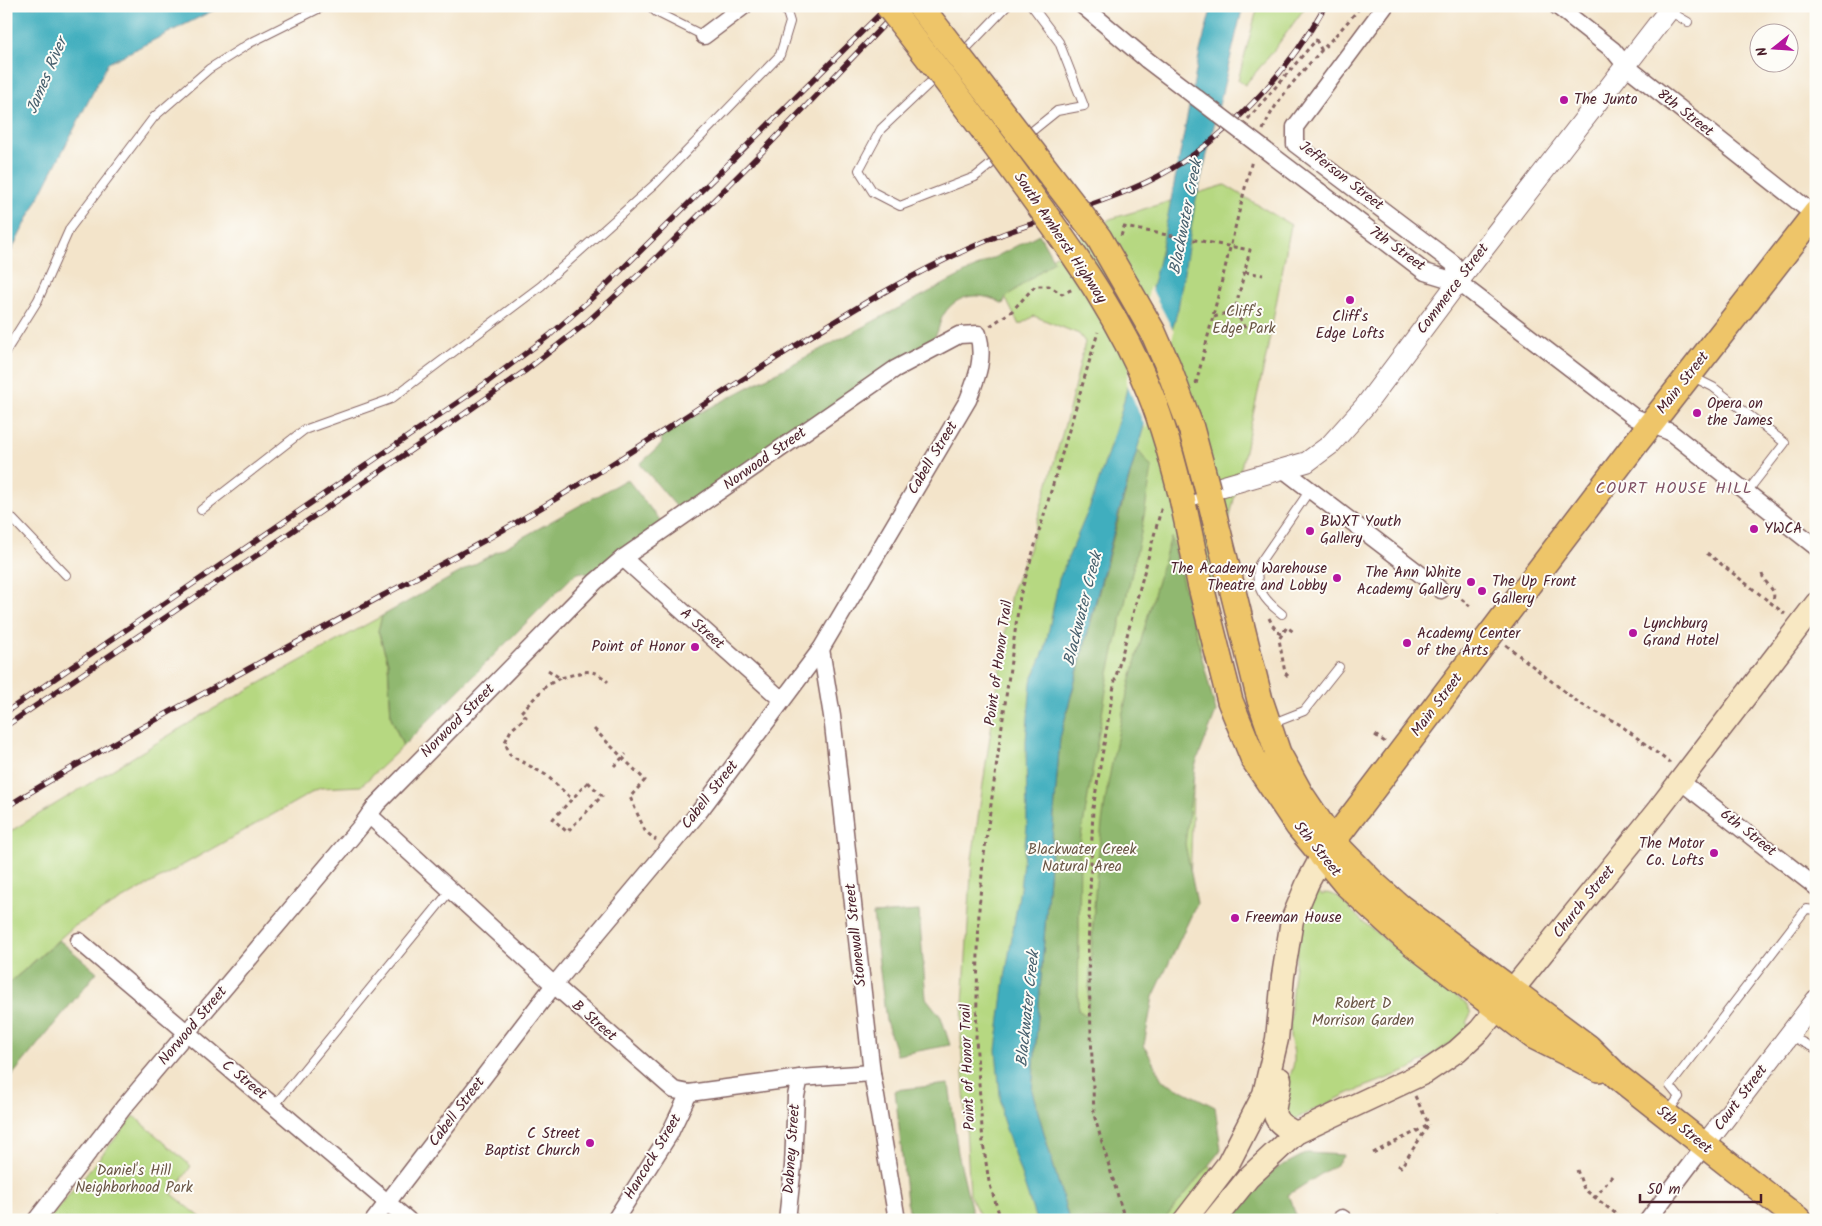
<svg xmlns="http://www.w3.org/2000/svg" width="1822" height="1226" font-family="Kalam,sans-serif">
	<style>
		.green { fill: #b6d881; stroke: #807c56 }
		.forest { fill: #90b86f; stroke: #6d6c4d }
		.water { fill: #40aebe; stroke: #456674 }
		.pier { fill: #f3e4ca }
		.lines { fill: none; stroke-linecap: round; stroke-linejoin: round }
		.service-casing { stroke: #856463; stroke-width: 10 }
		.minor-casing { stroke: #856463; stroke-width: 19 }
		.tertiary-casing { stroke: #856463; stroke-width: 22 }
		.secondary-casing { stroke: #856463; stroke-width: 25 }
		.primary-casing { stroke: #856463; stroke-width: 28 }
		.path { stroke: #856463; stroke-width: 3; stroke-dasharray: 4 4; stroke-linecap: butt }
		.service { stroke: #fff; stroke-width: 8 }
		.minor { stroke: #fff; stroke-width: 16 }
		.tertiary { stroke: #fff; stroke-width: 20 }
		.secondary { stroke: #f8e8c3; stroke-width: 22 }
		.primary { stroke: #eec569; stroke-width: 25 }
		.rail-casing { stroke: #4a1f2b; stroke-width: 5.5 }
		.rail { stroke: #fdfcf7; stroke-width: 4; stroke-dasharray: 11; stroke-linecap: butt }
		.minor-bridge-casing { stroke: #856463; stroke-width: 19; stroke-linecap: butt }
		.primary-bridge-casing { stroke: #856463; stroke-width: 28; stroke-linecap: butt }
		.minor-bridge { stroke: #fff; stroke-width: 16 }
		.primary-bridge { stroke: #eec569; stroke-width: 25 }
		.poi-dot { fill: #b5179e; stroke: #fdfcf7; stroke-width: 2 }
		.labels { text-anchor: middle; dominant-baseline: central; stroke-width: 4; stroke-linejoin: round; paint-order: stroke }
		.poi-label { font-size: 15px; fill: #4a1f2b; stroke: #fdfcf7; text-anchor: start }
		.street-label { font-size: 15px; fill: #4a1f2b; stroke: #fdfcf7 }
		.park-label { font-size: 15px; fill: #6a5645; stroke: #fdfcf7 }
		.water-label { font-size: 16px; font-style: italic; fill: #465f6d; stroke: #fdfcf7 }
		.neighbourhood-label { font-size: 16px; letter-spacing: 1px; fill: #7f5164; stroke: #fdfcf7 }
	</style>
	<rect width="100%" height="100%" fill="#fdfcf7"/>
	<filter id="ink" filterUnits="userSpaceOnUse"><feTurbulence type="fractalNoise" baseFrequency=".02" numOctaves="2"/><feDisplacementMap in="SourceGraphic" scale="10" xChannelSelector="R" yChannelSelector="G"/><feConvolveMatrix kernelMatrix="1 2 1 2 8 2 1 2 1" color-interpolation-filters="sRGB"/></filter>
	<filter id="wash" filterUnits="userSpaceOnUse"><feTurbulence type="fractalNoise" baseFrequency=".0096" numOctaves="4" result="noise"/><feDisplacementMap in="SourceGraphic" scale="20" xChannelSelector="R" yChannelSelector="G"/><feGaussianBlur stdDeviation="1.12" result="paint"/><feColorMatrix in="noise" values="0 0 0 0 0 0 0 0 0 0 0 0 0 0 0 0 0 1.4 0 .05"/><feComposite in="paint" operator="in"/></filter>
	<g filter="url(#wash)">
		<rect width="100%" height="100%" fill="#f3e4ca"/>
		<!-- green -->
		<g class="green">
			<path d="M1258,6H1306L1271,54L1245,85L1238,80Z"/>
			<path d="M1225,185L1291,225L1266,357L1197,663L1190,886L1140,967L1141,1068L1179,1131L1256,1220H982L970,1196L961,1038L972,859L1011,593L1029,549L1069,410L1085,342L1079,334L1034,316L1019,325L1002,291L1110,219Z"/>
			<path d="M382,616L378,631L388,662L391,717L403,746L361,786L320,788L73,927L6,986V834L206,713Z"/>
			<path d="M1318,891L1321,895L1327,893L1337,896L1362,921L1466,1004L1471,1013L1466,1023L1471,1027L1459,1038L1409,1070L1349,1093L1295,1119L1289,1118L1283,1112C1284,1105 1284,1097 1286,1089C1288,1078 1295,1068 1294,1056C1294,1049 1291,1043 1290,1037C1289,1009 1297,908 1318,891Z"/>
			<path d="M134,1116L191,1166L172,1194L204,1220H48Z"/>
		</g>
		<!-- forest -->
		<g class="forest">
			<path d="M1039,234L1054,261L1006,297L1003,304C983,292 958,292 944,314C938,323 940,331 933,339L879,373L681,512L640,464L662,444L660,434Z"/>
			<path d="M1137,449L1152,468L1141,533L1109,673L1080,843L1078,1010L1087,1016C1093,934 1095,849 1111,768C1126,690 1148,613 1171,537L1216,712L1195,766L1185,844L1197,903L1153,997L1144,1045L1162,1080L1215,1107L1221,1150L1164,1220H1069L1032,1091L1060,738Z"/>
			<path d="M627,479L662,523L595,576L581,572L574,575L403,746L391,717L388,662L378,631L382,616Z"/>
			<path d="M919,911L926,998L941,1017L950,1045L897,1055L886,1021L873,914Z"/>
			<path d="M59,940L97,972L6,1083V986Z"/>
			<path d="M949,1084L958,1153L974,1220H912L907,1202L895,1090Z"/>
			<path d="M1307,1153L1344,1155L1337,1164L1288,1195L1298,1220H1233L1272,1171Z"/>
		</g>
		<!-- water -->
		<g class="water">
			<path d="M6,6H222L108,63L6,261Z"/>
			<path d="M1212,6H1243L1195,204L1178,309L1117,519L1060,738L1032,1091L1069,1220H1036L1002,1117L996,1050L1005,978L1020,888L1027,827L1026,741L1031,682L1045,649L1059,579L1093,499L1121,412L1160,256L1200,51Z"/>
		</g>
		<!-- pier -->
		<path class="pier" d="M1150,286L1174,332L1146,429L1126,382Z"/>
	</g>
	<g filter="url(#ink)">
		<g class="lines">
			<defs>
				<g id="service">
					<path d="M650,6L656,12L704,36"/>
					<path d="M1669,11L1688,22"/>
					<path d="M962,53L1007,6"/>
					<path d="M937,76L881,129L859,170L873,192L900,206L975,177L1057,111L1084,106L1059,42L1032,6"/>
					<path d="M6,351L38,300L70,228L154,117L209,69L250,43L324,6"/>
					<path d="M1693,377L1713,387L1785,443L1747,492"/>
					<path d="M201,510L304,430L391,399L541,286L655,184L780,55L790,22L785,6"/>
					<path d="M6,512L66,575"/>
					<path d="M1282,614C1265,601 1253,587 1259,564L1310,490"/>
					<path d="M1271,724L1304,711L1339,667"/>
					<path d="M1790,1036L1816,1049"/>
					<path d="M275,1105L450,891"/>
					<path d="M1668,1112L1679,1097L1670,1086L1806,909L1816,910"/>
				</g>
				<g id="minor">
					<path d="M1083,6L1147,60"/>
					<path d="M1385,6L1295,127V144L1454,264L1458,282"/>
					<path d="M1557,6L1613,50L1626,66L1816,216"/>
					<path d="M704,36L744,6"/>
					<path d="M1319,191L1425,272L1458,282L1634,417L1670,432L1816,547"/>
					<path d="M1284,470L1441,590"/>
					<path d="M623,558L782,700"/>
					<path d="M821,649L832,716L872,1073L897,1220"/>
					<path d="M1679,780L1816,887"/>
					<path d="M369,815L554,985L674,1090L689,1093L800,1078L872,1073"/>
					<path d="M79,941L408,1220"/>
					<path d="M1342,1218L1344,1220"/>
					<path d="M36,1220L124,1107L361,826L377,804L595,582L623,558L895,369L959,335L978,334C985,359 977,377 968,400L821,649L699,812L554,985L374,1220"/>
					<path d="M615,1220L669,1135L689,1093"/>
					<path d="M787,1220L793,1166L796,1096L800,1078"/>
					<path d="M1648,1220L1704,1146"/>
				</g>
				<g id="tertiary">
					<path d="M1182,498L1307,462L1330,445L1365,406L1458,282L1672,6"/>
					<path d="M1704,1146L1816,1000"/>
				</g>
				<g id="secondary">
					<path d="M1280,1079C1278,1108 1262,1117 1296,1133"/>
					<path d="M1185,1220L1228,1164L1264,1094L1277,1039L1283,976L1292,920L1308,882L1322,856"/>
					<path d="M1214,1220L1248,1178L1296,1133L1426,1072L1457,1051L1480,1030L1658,810L1816,604"/>
				</g>
				<g id="primary">
					<path d="M1208,491L1260,700L1278,753L1300,793L1333,842L1375,885L1400,907L1588,1047L1618,1077L1799,1220"/>
					<path d="M1182,498L1200,583L1230,701L1254,760L1298,826L1346,884L1404,937L1533,1036L1599,1069"/>
					<path d="M1322,856L1636,443L1816,213"/>
				</g>
			</defs>
			<!-- service casing -->
			<use href="#service" class="service-casing"/>
			<!-- minor casing -->
			<use href="#minor" class="minor-casing"/>
			<!-- tertiary casing -->
			<use href="#tertiary" class="tertiary-casing"/>
			<!-- secondary casing -->
			<use href="#secondary" class="secondary-casing"/>
			<!-- primary casing -->
			<use href="#primary" class="primary-casing"/>
			<!-- path -->
			<g class="path">
				<path d="M1248,119L1316,40L1322,51"/>
				<path d="M1263,130C1279,88 1332,43 1361,6"/>
				<path d="M1121,236L1124,227L1250,250L1235,310L1247,332"/>
				<path d="M1245,272L1263,275"/>
				<path d="M1214,317L1235,310"/>
				<path d="M990,326L1012,311L1035,286H1049L1062,294L1073,289"/>
				<path d="M1196,384L1252,160"/>
				<path d="M1707,553L1785,614"/>
				<path d="M1762,574C1765,586 1780,590 1771,603"/>
				<path d="M1455,594L1470,606"/>
				<path d="M1269,618L1273,626L1281,635"/>
				<path d="M1506,645L1579,703L1619,724L1670,763"/>
				<path d="M548,670L560,678C582,674 589,664 608,682"/>
				<path d="M1288,676L1285,673L1279,639L1287,627L1295,633"/>
				<path d="M560,678L546,686L521,712L526,717L511,730L505,742L510,755L546,775L572,799"/>
				<path d="M594,729L645,780L630,797L645,831L656,840"/>
				<path d="M1375,735L1385,742"/>
				<path d="M614,766L626,754"/>
				<path d="M588,782L602,796L567,832L553,819Z"/>
				<path d="M1415,1096L1429,1125"/>
				<path d="M1373,1153L1429,1125"/>
				<path d="M1398,1165L1401,1167L1429,1125"/>
				<path d="M1577,1170L1584,1189L1624,1220"/>
				<path d="M1595,1198L1612,1176"/>
				<path d="M1497,1213L1507,1220"/>
				<path d="M1577,1216L1581,1220"/>
				<path d="M1001,1220L989,1182L983,1143L976,1039L979,909L983,862L1020,596L1098,332"/>
				<path d="M1125,1220L1094,1115L1088,950L1093,808L1115,680L1162,506"/>
			</g>
			<!-- service -->
			<use href="#service" class="service"/>
			<!-- minor -->
			<use href="#minor" class="minor"/>
			<!-- tertiary -->
			<use href="#tertiary" class="tertiary"/>
			<!-- secondary -->
			<use href="#secondary" class="secondary"/>
			<!-- primary -->
			<use href="#primary" class="primary"/>
			<defs>
				<g id="rail">
					<path d="M6,712L486,383L550,335L602,289L888,6"/>
					<path d="M6,726L454,421L525,371L585,324L648,266L763,151L902,6"/>
					<path d="M6,807C129,732 256,665 382,596C434,568 488,540 539,509C653,441 762,363 877,296C917,273 960,251 1003,234C1054,215 1109,202 1157,177C1225,141 1288,73 1325,6"/>
				</g>
			</defs>
			<!-- rail casing -->
			<use href="#rail" class="rail-casing"/>
			<!-- rail -->
			<use href="#rail" class="rail"/>
			<defs>
				<path id="minor-bridge" d="M1147,60L1319,191"/>
				<g id="primary-bridge">
					<path d="M888,6C938,70 987,133 1034,199C1079,260 1122,323 1150,393C1164,427 1173,463 1182,498"/>
					<path d="M920,6L1099,238L1153,332L1167,364L1191,428L1208,491"/>
				</g>
			</defs>
			<!-- minor-bridge casing -->
			<use href="#minor-bridge" class="minor-bridge-casing"/>
			<!-- primary-bridge casing -->
			<use href="#primary-bridge" class="primary-bridge-casing"/>
			<!-- minor-bridge -->
			<use href="#minor-bridge" class="minor-bridge"/>
			<!-- primary-bridge -->
			<use href="#primary-bridge" class="primary-bridge"/>
		</g>
	</g>
	<!-- markers -->
	<g class="poi-dot">
		<circle cx="1564" cy="100" r="5"/>
		<circle cx="1350" cy="300" r="5"/>
		<circle cx="1697" cy="413" r="5"/>
		<circle cx="1754" cy="529" r="5"/>
		<circle cx="1310" cy="531" r="5"/>
		<circle cx="1337" cy="578" r="5"/>
		<circle cx="1471" cy="582" r="5"/>
		<circle cx="1482" cy="591" r="5"/>
		<circle cx="1633" cy="633" r="5"/>
		<circle cx="1407" cy="643" r="5"/>
		<circle cx="695" cy="647" r="5"/>
		<circle cx="1714" cy="853" r="5"/>
		<circle cx="1235" cy="918" r="5"/>
		<circle cx="590" cy="1143" r="5"/>
	</g>
	<g class="labels">
		<!-- poi labels -->
		<g class="poi-label">
			<text x="1574" y="100">The Junto</text>
			<text x="1350" y="317" text-anchor="middle">Cliff's<tspan x="1350" dy="17">Edge Lofts</tspan></text>
			<text x="1707" y="404">Opera on<tspan x="1707" dy="17">the James</tspan></text>
			<text x="1320" y="522">BWXT Youth<tspan x="1320" dy="17">Gallery</tspan></text>
			<text x="1764" y="529">YWCA</text>
			<text x="1327" y="569" text-anchor="end">The Academy Warehouse<tspan x="1327" dy="17">Theatre and Lobby</tspan></text>
			<text x="1461" y="573" text-anchor="end">The Ann White<tspan x="1461" dy="17">Academy Gallery</tspan></text>
			<text x="1492" y="582">The Up Front<tspan x="1492" dy="17">Gallery</tspan></text>
			<text x="1643" y="624">Lynchburg<tspan x="1643" dy="17">Grand Hotel</tspan></text>
			<text x="1417" y="634">Academy Center<tspan x="1417" dy="17">of the Arts</tspan></text>
			<text x="685" y="647" text-anchor="end">Point of Honor</text>
			<text x="1704" y="844" text-anchor="end">The Motor<tspan x="1704" dy="17">Co. Lofts</tspan></text>
			<text x="1245" y="918">Freeman House</text>
			<text x="580" y="1134" text-anchor="end">C Street<tspan x="580" dy="17">Baptist Church</tspan></text>
		</g>
		<!-- street labels -->
		<g class="street-label">
			<text transform="translate(1685 113) rotate(38)">8th Street</text>
			<text transform="translate(1341 176) rotate(38)">Jefferson Street</text>
			<text transform="translate(1060 238) rotate(56)">South Amherst Highway</text>
			<text transform="translate(1397 249) rotate(36)">7th Street</text>
			<text transform="translate(1453 289) rotate(-53)">Commerce Street</text>
			<text transform="translate(1683 383) rotate(-52)">Main Street</text>
			<text transform="translate(933 458) rotate(-59)">Cabell Street</text>
			<text transform="translate(765 459) rotate(-35)">Norwood Street</text>
			<text transform="translate(702 629) rotate(42)">A Street</text>
			<text transform="translate(999 663) rotate(-82)">Point of Honor Trail</text>
			<text transform="translate(1437 705) rotate(-53)">Main Street</text>
			<text transform="translate(458 721) rotate(-45)">Norwood Street</text>
			<text transform="translate(710 795) rotate(-52)">Cabell Street</text>
			<text transform="translate(1748 833) rotate(38)">6th Street</text>
			<text transform="translate(1317 849) rotate(51)">5th Street</text>
			<text transform="translate(1584 902) rotate(-51)">Church Street</text>
			<text transform="translate(856 935) rotate(-96)">Stonewall Street</text>
			<text transform="translate(594 1021) rotate(41)">B Street</text>
			<text transform="translate(193 1026) rotate(-50)">Norwood Street</text>
			<text transform="translate(968 1067) rotate(-92)">Point of Honor Trail</text>
			<text transform="translate(244 1080) rotate(39)">C Street</text>
			<text transform="translate(1741 1098) rotate(-53)">Court Street</text>
			<text transform="translate(457 1112) rotate(-53)">Cabell Street</text>
			<text transform="translate(1684 1130) rotate(39)">5th Street</text>
			<text transform="translate(792 1149) rotate(-86)">Dabney Street</text>
			<text transform="translate(653 1157) rotate(-59)">Hancock Street</text>
		</g>
		<!-- park labels -->
		<g class="park-label">
			<text x="1244" y="312">Cliff's<tspan x="1244" dy="17">Edge Park</tspan></text>
			<text x="1082" y="850">Blackwater Creek<tspan x="1082" dy="17">Natural Area</tspan></text>
			<text x="1363" y="1004">Robert D<tspan x="1363" dy="17">Morrison Garden</tspan></text>
			<text x="134" y="1171">Daniel's Hill<tspan x="134" dy="17">Neighborhood Park</tspan></text>
		</g>
		<!-- water labels -->
		<g class="water-label">
			<text transform="translate(47 76) rotate(-67)">James River</text>
			<text transform="translate(1186 217) rotate(-79)">Blackwater Creek</text>
			<text transform="translate(1083 609) rotate(-76)">Blackwater Creek</text>
			<text transform="translate(1028 1009) rotate(-84)">Blackwater Creek</text>
		</g>
		<!-- neighbourhood labels -->
		<g class="neighbourhood-label">
			<text x="1674" y="488">COURT HOUSE HILL</text>
		</g>
	</g>
	<!-- margin -->
	<rect width="1822" height="1226" fill="none" stroke="#fdfcf7" stroke-width="25"/>
	<!-- north arrow -->
	<g transform="translate(1774 48) rotate(253)"><circle r="24" fill="#fdfcf7" stroke="#b5a4a5"/>
	<path d="M0-4L9 19L0 12L-9 19Z" fill="#b5179e"/>
	<text y="-8" font-size="14" font-weight="bold" text-anchor="middle" fill="#4a1f2b">N</text>
	</g>
	<!-- scale -->
	<path d="M1640 1194v8h121v-8" fill="none" stroke="#4a1f2b" stroke-width="2.5"/>
	<text x="1647" y="1194" font-size="15" fill="#4a1f2b" stroke="#fdfcf7" stroke-width="4" paint-order="stroke">50 m</text>
</svg>
